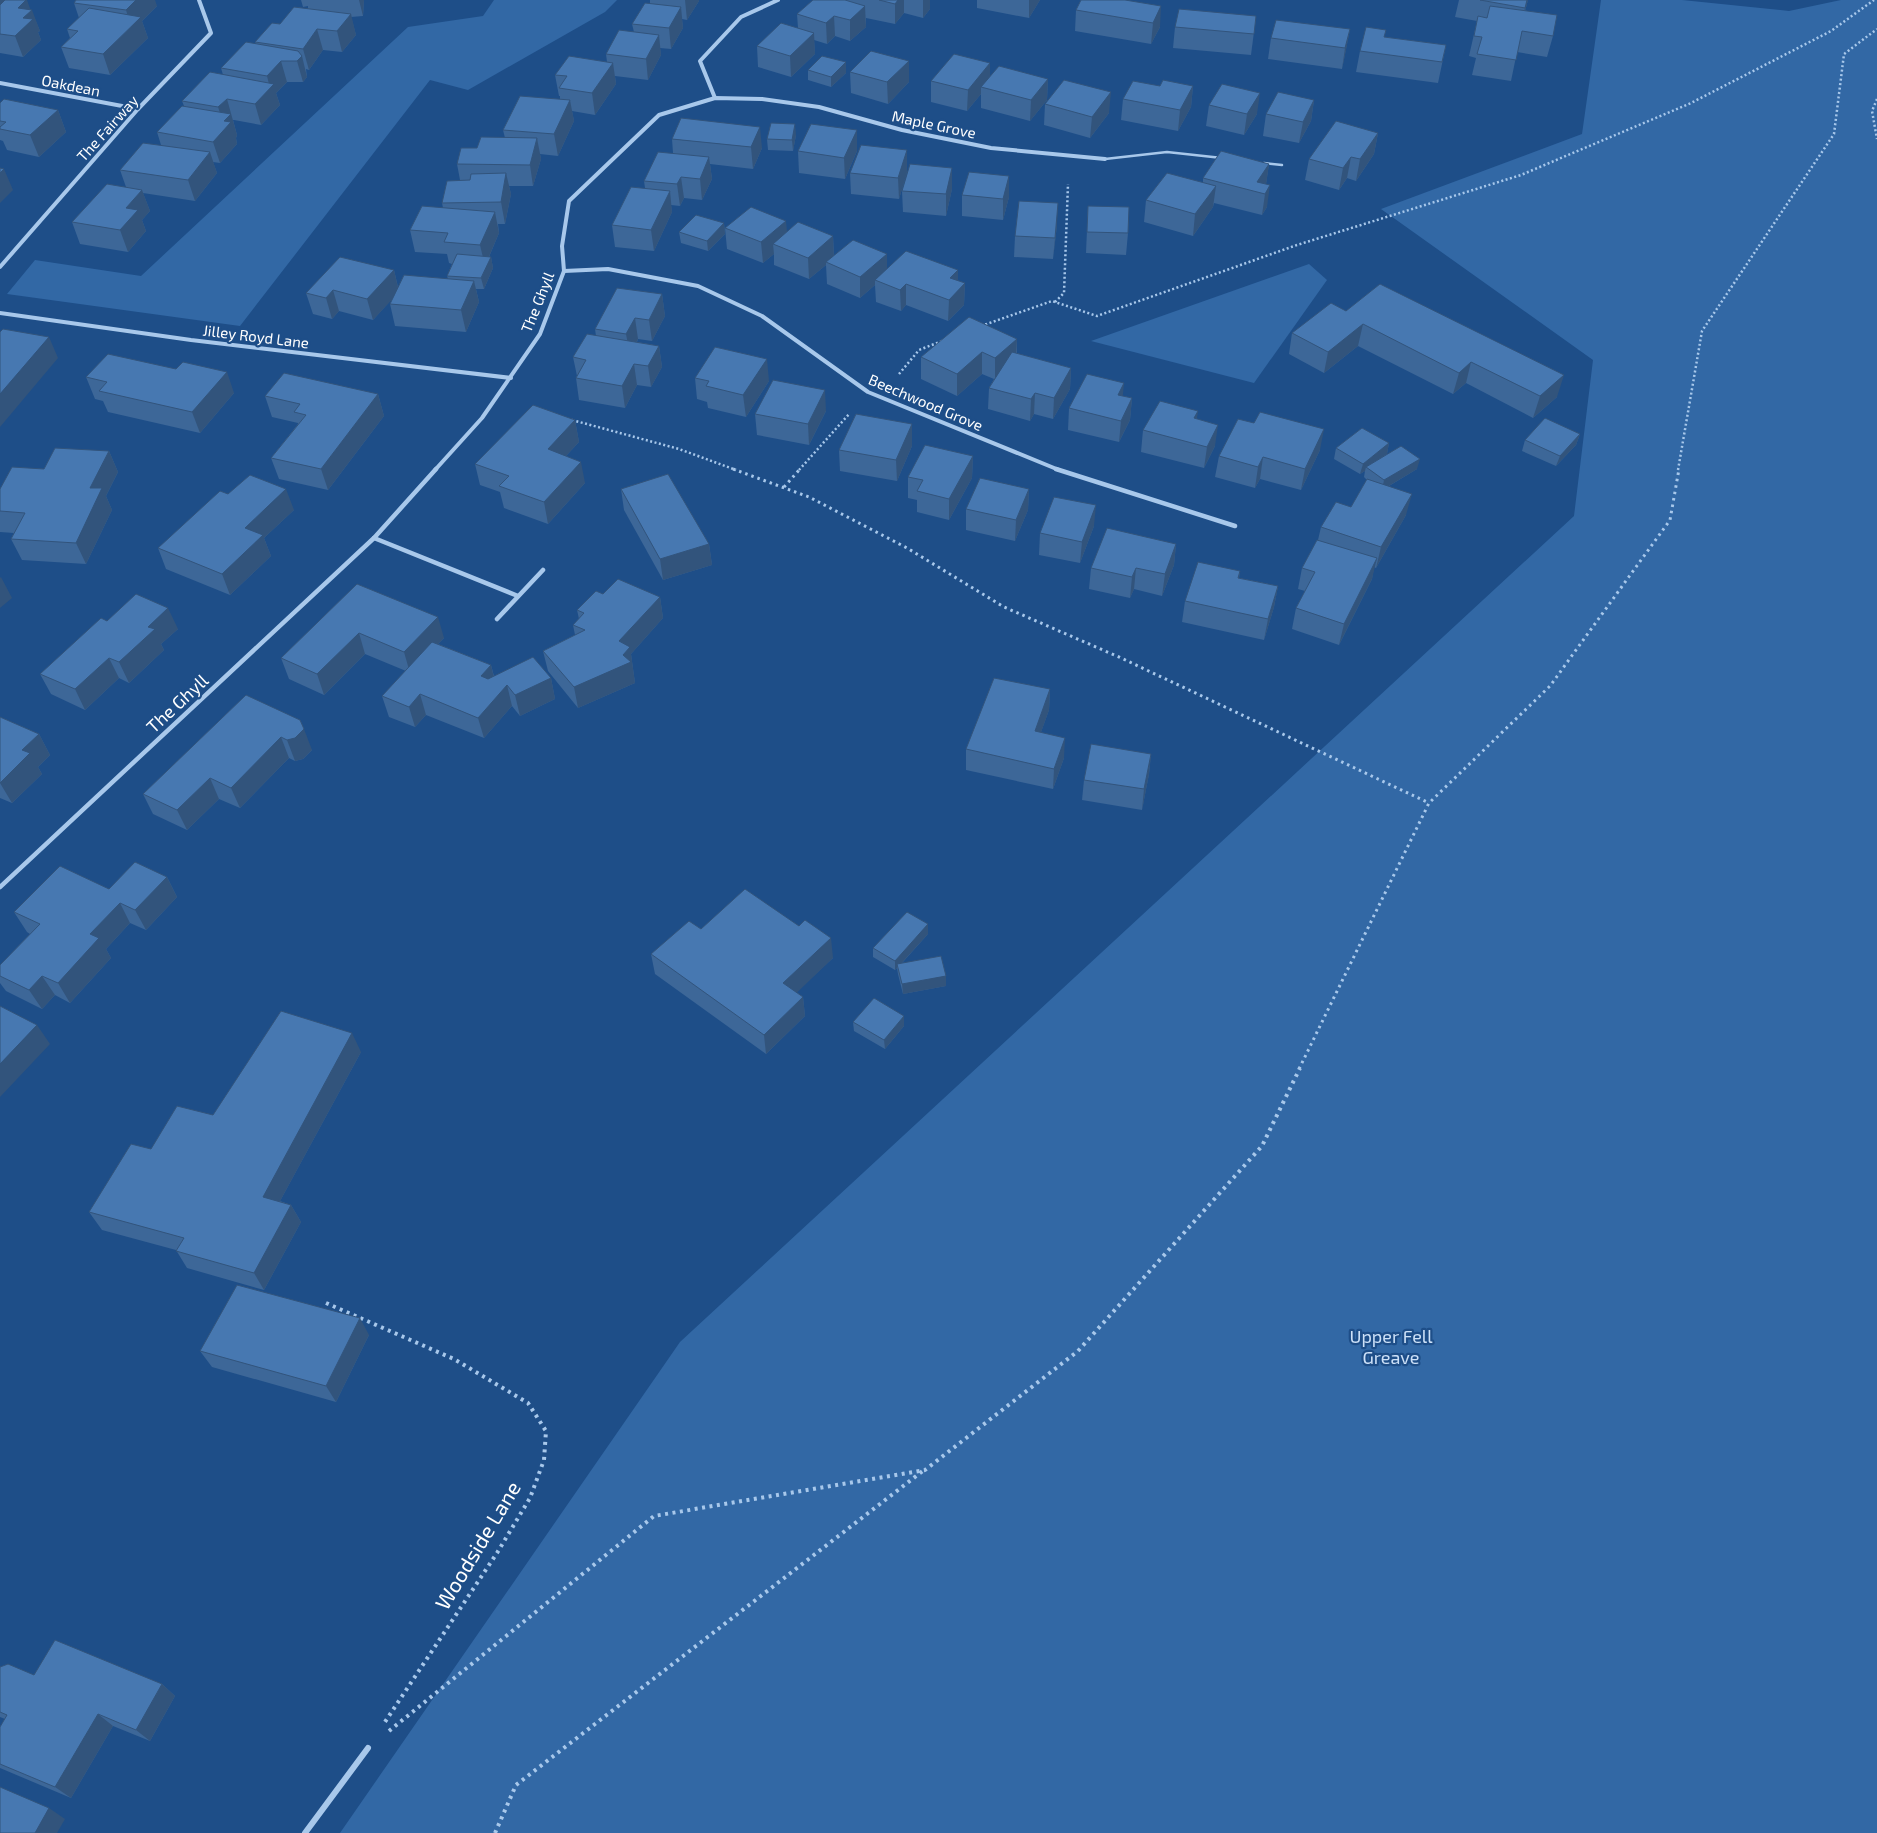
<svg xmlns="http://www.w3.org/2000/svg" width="1877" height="1833" font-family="'Exo 2',sans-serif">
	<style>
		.green { fill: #3268a5 }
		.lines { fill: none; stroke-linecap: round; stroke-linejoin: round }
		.path-far2 { stroke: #a8c8eb; stroke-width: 2.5; stroke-dasharray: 2 2.5; stroke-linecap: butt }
		.path-far1 { stroke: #a8c8eb; stroke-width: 3; stroke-dasharray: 2.5 4; stroke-linecap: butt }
		.path { stroke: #a8c8eb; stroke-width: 4; stroke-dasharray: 3 4.5; stroke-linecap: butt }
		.lane { stroke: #a8c8eb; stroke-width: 2.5 }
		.street-far2 { stroke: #a8c8eb; stroke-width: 4 }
		.street-far1 { stroke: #a8c8eb; stroke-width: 4.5 }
		.street { stroke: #a8c8eb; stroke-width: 6 }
		.wall { fill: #3d6798 }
		.shaded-wall { fill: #32547c }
		.building { fill: #4778b1; stroke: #32547c }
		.labels { text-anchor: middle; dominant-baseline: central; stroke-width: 4.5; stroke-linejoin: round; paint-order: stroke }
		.far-street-label { font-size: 15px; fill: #fff; stroke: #1e4e88 }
		.street-label { font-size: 18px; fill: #fff; stroke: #1e4e88 }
		.park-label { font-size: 18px; fill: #cde1f8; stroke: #1e4e88 }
		.near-street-label { font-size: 21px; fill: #fff; stroke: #1e4e88 }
	</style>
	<rect width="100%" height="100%" fill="#1e4e88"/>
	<!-- green -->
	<g class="green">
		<path d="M494,0H617L605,12L468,90L430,80L240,326L7,294L35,260L141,276L408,27L483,16Z"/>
		<path d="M1601,0H1682L1789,11L1841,0H1877V1833H340L680,1342L1574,516L1593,360L1381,209L1582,134Z"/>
		<path d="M1309,264L1327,280L1254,383L1091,341Z"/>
	</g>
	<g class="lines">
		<!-- path-far2 -->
		<g class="path-far2">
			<path d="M1877,99L1872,111L1877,139"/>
			<path d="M1055,302L1064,293L1068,184"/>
			<path d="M981,326L1052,301L1097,316L1297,245L1521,175L1691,103L1831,31L1874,0"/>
			<path d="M899,374L919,350L942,341"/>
			<path d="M572,420L679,449L736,470"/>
			<path d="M799,470L850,413"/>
			<path d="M1678,470L1702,331L1834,134L1844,54L1877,29"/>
		</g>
		<!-- path-far1 -->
		<g class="path-far1">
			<path d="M733,469L809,497L907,548L1004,607L1119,657L1429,803"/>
			<path d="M784,487L800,469"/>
			<path d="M1299,1069L1429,803L1550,686L1670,520L1679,469"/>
		</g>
		<!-- path -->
		<g class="path">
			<path d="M326,1303L454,1359L528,1403L546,1431L544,1460L530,1498L497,1553L383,1725"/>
			<path d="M389,1731L654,1516L925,1470L1078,1351L1262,1146L1300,1068"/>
			<path d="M495,1833L516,1785L924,1470"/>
		</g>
		<!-- lane -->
		<g class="lane">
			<path d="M1105,159L1167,152L1222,158"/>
			<path d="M1264,163L1282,165"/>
		</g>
		<!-- street-far2 -->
		<g class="street-far2">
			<path d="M0,83L138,109"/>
			<path d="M715,98L700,61L741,17L778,0"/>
			<path d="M0,267L138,109L211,33L199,0"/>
			<path d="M564,271L608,269L698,286L762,316L868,392L1059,470"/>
			<path d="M0,313L191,340L511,378"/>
			<path d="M435,470L482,418L540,334L564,271L562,246L569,201L659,115L715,98L762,99L819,107L902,130L991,148L1105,159"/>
		</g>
		<!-- street-far1 -->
		<g class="street-far1">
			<path d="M1056,469L1235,526"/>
			<path d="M374,538L518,596"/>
			<path d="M497,619L543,570"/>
			<path d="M0,887L374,538L436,469"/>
		</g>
		<!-- street -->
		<path class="street" d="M305,1833L368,1748"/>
	</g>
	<!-- wall -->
	<g class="wall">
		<path d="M0,0L31,10L40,31L38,32L41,40L23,57L0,53Z"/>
		<path d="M301,0H364L363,16L351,17L356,35L342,52L323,50L309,70L306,69L307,77L303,82H287L276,93L280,105L261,125L234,120H233L237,135L236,138L237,144L220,163L213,162L217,173L195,201L143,193L150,211L142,220L146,231L128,252L80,244L72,222L126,187L120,170L161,145L157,132L184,106L182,101L223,75L221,68L256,44L255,42L280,24L308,9V6L303,7Z"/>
		<path d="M650,0H699V1L687,20L682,19L683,28L671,49L660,48L661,55L648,80L615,76L616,84L595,115L572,111L574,121L558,156L540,154L541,159L533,186H509L511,194L505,224H498L499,233L489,257H491L493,268L484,289H476L479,302L466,332L395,326L390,304L392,299L373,320L339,311L332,319L313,314L306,293L394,270L398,287L448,279L447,276L452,264L449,263L447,254L415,252L410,230L443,208L442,203L460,180L457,164L477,148L505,138L503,130L560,99V96H559L555,75L607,62L606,54L634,32L632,24L650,4Z"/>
		<path d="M813,0H930V9L923,18L904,13L895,24L866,18V27L850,41L835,36L827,44L814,40L815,54L791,77L758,67L757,46L798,28L797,14Z"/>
		<path d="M977,0H1040L1029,18L977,8Z"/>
		<path d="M1125,0L1160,27L1151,44L1075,31L1076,10Z"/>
		<path d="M1459,0H1528L1525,11L1553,36L1547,57L1517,52L1511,81L1472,75L1476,58L1469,56L1477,21L1455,17Z"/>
		<path d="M74,3L157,6L142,21L148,38L110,75L69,68L61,47L70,38L67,29L79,18Z"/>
		<path d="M1256,16L1251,55L1173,48L1175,27Z"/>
		<path d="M1350,29L1342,69L1268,59L1271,38Z"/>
		<path d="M1386,30L1384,37L1446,45L1438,83L1356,72L1360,51Z"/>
		<path d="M909,61V82L888,104L851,93L850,72Z"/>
		<path d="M990,63V77L1048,79L1047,100L1030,121L981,108V94L967,111L931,102V81Z"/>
		<path d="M808,70L846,73L831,87L808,80Z"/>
		<path d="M1160,86H1193L1191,107L1178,131L1121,120L1123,99Z"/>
		<path d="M1314,100L1311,121L1299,143L1263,136L1266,114Z"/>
		<path d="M0,103L58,110L66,132L39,157L7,150L3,141L0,140Z"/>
		<path d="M1045,104L1109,113L1090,138L1044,125Z"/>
		<path d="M1209,105L1257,114L1244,135L1206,126Z"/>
		<path d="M1378,133L1374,154L1356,181L1347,178L1339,190L1305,180L1309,159Z"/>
		<path d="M796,135L793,151L768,150L767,139Z"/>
		<path d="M672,139L762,148L753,169L710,164L712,179L702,200L684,198L680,206L671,205L672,212L654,251L615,247L612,225L645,188L644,181L673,153Z"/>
		<path d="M798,151H857L845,179L799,173Z"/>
		<path d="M1269,164L1266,184L1267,207L1262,215L1214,203L1213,207L1193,236L1144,222L1146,200L1203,182V178Z"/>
		<path d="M907,172L899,199L851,194L850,173Z"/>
		<path d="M952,189L946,216L903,212L902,191Z"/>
		<path d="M962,195L1009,197L1003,220L962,216Z"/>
		<path d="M1088,206L1128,233L1126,255L1086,253Z"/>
		<path d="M724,223L725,234L708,251L681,243L679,232Z"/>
		<path d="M1057,225L1053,259L1014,257L1015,236Z"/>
		<path d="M725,228L787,232L833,236L834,255L887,269L958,270V281L965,283L964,305L948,321L906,305L901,311L876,302L875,285L860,298L827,284L826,265L809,279L774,265V254L763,263L727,249Z"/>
		<path d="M662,294L665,316L652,341L638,339L637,342L659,346L662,367L651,387L637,385L625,408L579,400L576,378L577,376L573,357L596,336L595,329Z"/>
		<path d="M1346,311L1557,397L1533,418L1466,383L1453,394L1358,346L1324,373L1289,354L1292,333Z"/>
		<path d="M1017,339V354L1071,368L1070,389L1053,419L1034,414L1030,421L988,409L989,388L994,379L982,374L957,396L921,379V357Z"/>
		<path d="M86,377L234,393L200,433L108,412L103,401L95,399Z"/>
		<path d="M695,378L769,381L746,417L708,408L707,402L697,399Z"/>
		<path d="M378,394L384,416L328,490L279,479L271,458L298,424V423L272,417L265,396Z"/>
		<path d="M1123,396L1132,398L1130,420L1119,442L1068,430L1069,408Z"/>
		<path d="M826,411L809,445L757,435L755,414Z"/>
		<path d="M1197,419L1215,446L1204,468L1141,452L1143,430Z"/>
		<path d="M575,420L579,442L566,456L585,483L548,524L504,508L500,492L480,485L475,464Z"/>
		<path d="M912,424V446L897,481L840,471L839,450Z"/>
		<path d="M1580,434L1576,445L1556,466L1522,451L1525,440Z"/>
		<path d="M1389,443L1387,454L1417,469L1389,486L1406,515L1376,568L1374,567L1372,579L1339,645L1292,629L1296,608L1305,591L1298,589L1302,568L1318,540L1321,527L1351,507L1367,480L1364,477L1365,471L1360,474L1334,459L1336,448Z"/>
		<path d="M1320,450L1301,490L1260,479L1255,488L1215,477L1219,456Z"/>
		<path d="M109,451L118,472L106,496L112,510L86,564L22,560L11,539L14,533L0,532V489L44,469Z"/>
		<path d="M973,456L972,478L949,520L917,512V500L908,498V477Z"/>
		<path d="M621,489L709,544L712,565L663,580L624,510Z"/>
		<path d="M1029,489L1028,510L1015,541L966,530V509Z"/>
		<path d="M228,494L294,510L264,538L271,556L230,595L166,569L158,548Z"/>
		<path d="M1094,526L1080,563L1039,555L1040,533Z"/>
		<path d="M1176,544L1174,565L1162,596L1134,589L1130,598L1089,589L1091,568Z"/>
		<path d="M1240,571L1239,578L1278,586L1274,607L1264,640L1182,622L1185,601Z"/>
		<path d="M357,584L444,638L438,644L491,665L494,676L551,678L555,699L520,716L512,706L484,738L426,715L415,727L389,717L382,696L406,671L365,654L324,695L289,679L281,658Z"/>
		<path d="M603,594L660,597L663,618L631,654L635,683L578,708L548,671L543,651L575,635L573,625L579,619L577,610Z"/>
		<path d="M107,621L178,629L161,644L164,650L129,683L119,678L85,710L51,694L40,674Z"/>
		<path d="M1050,689L1049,710L1041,732L1064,758L1053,789L966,770V749Z"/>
		<path d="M246,695L312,750L303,759L295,761L289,758L240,808L219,799L187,830L153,814L143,794Z"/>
		<path d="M0,717L39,734L50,755L38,767L42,774L12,803L0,798V799Z"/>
		<path d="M1151,754L1149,774L1142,810L1082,800L1084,780Z"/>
		<path d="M167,877L177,897L146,930L130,923L106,949L111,958L70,1003L55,995L42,1009L6,991L0,983V965L30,934L27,932L14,912L109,889Z"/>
		<path d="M701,929L833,958L796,992L803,997L805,1016L766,1054L655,974L651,954Z"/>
		<path d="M928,934L902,963L946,986L903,994L898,974L897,968L895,970L873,957V948Z"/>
		<path d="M904,1016V1026L885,1049L854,1031L853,1022Z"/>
		<path d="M361,1052L280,1201L291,1205L301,1222L264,1290L187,1268L176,1250L102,1230L89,1212L151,1149L213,1115Z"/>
		<path d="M369,1335L336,1402L212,1367L200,1351Z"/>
		<path d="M0,1667L34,1675L162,1684L175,1696L150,1741L113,1726L71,1798L0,1768V1727L5,1719L0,1717Z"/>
	</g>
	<!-- shaded-wall -->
	<g class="shaded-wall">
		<path d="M0,0H10L0,24Z"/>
		<path d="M26,0H27L31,11L32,10L40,31L38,32L41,40L23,57L15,36L18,8Z"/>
		<path d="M136,0H155L157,6L142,21L148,38L110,75L103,54L131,27L126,10Z"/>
		<path d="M359,0H364L363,16Z"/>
		<path d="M685,0H699V1L687,20Z"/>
		<path d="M898,0H904V13L895,24V4Z"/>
		<path d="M923,0H930V9L923,18Z"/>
		<path d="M1029,0H1040L1029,18Z"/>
		<path d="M1527,0H1528L1520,28Z"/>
		<path d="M865,6L866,27L850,41V20Z"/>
		<path d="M1161,6L1160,27L1151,44L1153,23Z"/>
		<path d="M681,7L683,28L671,49L669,28Z"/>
		<path d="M351,14L356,35L342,52L337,31Z"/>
		<path d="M834,16L835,36L827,44L826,23Z"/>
		<path d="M317,29L323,50L309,70L303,49Z"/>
		<path d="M1350,29L1346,50L1342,69L1345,48Z"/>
		<path d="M814,33L815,54L791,77L790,56Z"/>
		<path d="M659,35L661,55L648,80L646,59Z"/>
		<path d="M302,56L307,77L303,82L297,61Z"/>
		<path d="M281,61L287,82L276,93L280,105L261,125L255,104L270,88L267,76Z"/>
		<path d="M909,61V82L888,104L887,82Z"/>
		<path d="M846,62V73L831,87V77Z"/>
		<path d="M613,63L616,84L595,115L592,93Z"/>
		<path d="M990,63V84L981,87V94L967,111L968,90Z"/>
		<path d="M1048,79L1047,100L1030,121L1031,100Z"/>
		<path d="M1193,86L1191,107L1178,131L1180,110Z"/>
		<path d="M1111,92L1109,113L1090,138L1092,117Z"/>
		<path d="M1260,93L1257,114L1244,135L1247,114Z"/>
		<path d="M227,99L237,135L236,138L237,144L220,163L213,142L225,128L218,107Z"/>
		<path d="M570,100L574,121L558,156L554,134Z"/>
		<path d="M1314,100L1311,121L1299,143L1303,122Z"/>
		<path d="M58,110L66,132L39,157L30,135Z"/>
		<path d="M795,124L796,135L793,151L792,140Z"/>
		<path d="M760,127L762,148L753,169L751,147Z"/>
		<path d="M857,130V151L845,179L844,158Z"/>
		<path d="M1378,133L1374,154L1356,181L1360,159Z"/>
		<path d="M537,138L541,159L533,186L530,165Z"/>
		<path d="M907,150V172L899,199L898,178Z"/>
		<path d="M210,152L217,173L195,201L188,180Z"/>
		<path d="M709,157L712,179L702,200L700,179Z"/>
		<path d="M1351,157L1347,178L1339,190L1343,168Z"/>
		<path d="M1269,164L1266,185L1257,182Z"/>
		<path d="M952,168V189L946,216V194Z"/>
		<path d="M4,169L13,190L0,203V173Z"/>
		<path d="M506,173L511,194L505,224L501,202Z"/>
		<path d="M1009,176V197L1003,220V199Z"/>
		<path d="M681,177L684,198L680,206L677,184Z"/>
		<path d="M1270,185L1267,207L1262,215L1265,194Z"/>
		<path d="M1216,186L1213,207L1193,236L1195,214Z"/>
		<path d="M142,190L150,211L142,220L146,231L128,252L120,230L126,208Z"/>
		<path d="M670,191L672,212L654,251L651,230Z"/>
		<path d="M1058,203L1057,225L1053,259L1055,238Z"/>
		<path d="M495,212L499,233L485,266L480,245Z"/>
		<path d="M786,221L788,242L773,244L774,254L763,263L761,242Z"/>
		<path d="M724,223L725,234L708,251L707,241Z"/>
		<path d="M833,236L834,257L826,262V265L809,279L808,258Z"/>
		<path d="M887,254V275L875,280V285L860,298V277Z"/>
		<path d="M491,257L493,268L484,289L481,278Z"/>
		<path d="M394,270L399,292L373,320L367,299Z"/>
		<path d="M958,270V290L965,283L964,305L948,321L949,300L950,278Z"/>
		<path d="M474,281L479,302L466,332L461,310Z"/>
		<path d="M906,284V305L901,311L900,290Z"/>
		<path d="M333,290L339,311L332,319L326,298Z"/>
		<path d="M662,294L665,316L652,341L649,320Z"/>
		<path d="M635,318L638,339L630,355L626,334Z"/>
		<path d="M1363,324L1358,346L1324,373L1328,352Z"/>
		<path d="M49,337L58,358L0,427V394Z"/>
		<path d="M1017,339L1016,360L995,379V358Z"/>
		<path d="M659,346L662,367L651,387L648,366Z"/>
		<path d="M982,352V374L957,396V374Z"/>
		<path d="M767,359L769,381L746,417L743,395Z"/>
		<path d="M1471,362L1466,383L1453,394L1459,373Z"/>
		<path d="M634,364L637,385L625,408L622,386Z"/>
		<path d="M1071,368L1070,389L1053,419L1054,398Z"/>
		<path d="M227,372L234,393L200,433L192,412Z"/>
		<path d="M1564,375L1557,397L1533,418L1540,396Z"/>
		<path d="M1124,383L1122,405L1118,395Z"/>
		<path d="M825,390L826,411L809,445L808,424Z"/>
		<path d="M1035,393L1034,414L1030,421L1031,399Z"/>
		<path d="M378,394L384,416L328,490L321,469Z"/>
		<path d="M1132,398L1130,420L1119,442L1121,421Z"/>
		<path d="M1198,411L1195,432L1194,418Z"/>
		<path d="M575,420L579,442L552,471L548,449Z"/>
		<path d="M912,424V446L897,481L896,460Z"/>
		<path d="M1218,425L1215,446L1204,468L1207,447Z"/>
		<path d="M1324,429L1320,450L1301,490L1305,469Z"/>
		<path d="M1580,434L1576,445L1556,466L1560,456Z"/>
		<path d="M1389,443L1387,454L1366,467L1365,471L1360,474L1363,464Z"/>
		<path d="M109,451L118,472L106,496L112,510L86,564L76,543L90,488Z"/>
		<path d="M973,456L972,478L949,520V499Z"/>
		<path d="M1263,457L1260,479L1255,488L1258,467Z"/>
		<path d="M1420,459L1417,469L1382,490L1384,480Z"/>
		<path d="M581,462L585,483L548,524L544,502Z"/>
		<path d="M286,489L294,510L264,538L271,556L230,595L222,574L245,528Z"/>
		<path d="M1029,489L1028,510L1015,541L1016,520Z"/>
		<path d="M1412,494L1406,515L1376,568L1381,547Z"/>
		<path d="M1096,505L1094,526L1080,563L1082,542Z"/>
		<path d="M709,544L712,565L663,580L660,559Z"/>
		<path d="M1176,544L1174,565L1162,596L1165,574Z"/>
		<path d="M1377,558L1372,579L1339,645L1344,624Z"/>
		<path d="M1136,568L1134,589L1130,598L1132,577Z"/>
		<path d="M1,577L12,598L0,608V578Z"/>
		<path d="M1278,586L1274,607L1264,640L1268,619Z"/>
		<path d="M660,597L663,618L631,654L635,683L578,708L574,687L619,641Z"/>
		<path d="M168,608L178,629L161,644L164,650L129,683L119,662L148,627Z"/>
		<path d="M438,617L444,638L410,673L404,652Z"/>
		<path d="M359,633L365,654L324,695L317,674Z"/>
		<path d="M109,658L119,678L85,710L75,689Z"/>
		<path d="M491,665L496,686L481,676Z"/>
		<path d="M551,678L555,699L520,716L515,695Z"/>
		<path d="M507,685L512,706L484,738L478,718Z"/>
		<path d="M1050,689L1049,710L1034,752L1035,731Z"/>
		<path d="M420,694L426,715L415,727L409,707Z"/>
		<path d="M304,729L312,750L303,759L295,761L287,740Z"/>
		<path d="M39,734L50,755L38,767L42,774L12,803L0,783L22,750Z"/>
		<path d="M281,737L289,758L240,808L231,788Z"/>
		<path d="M1065,738L1064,758L1053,789L1054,769Z"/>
		<path d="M1151,754L1149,774L1142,810L1144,789Z"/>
		<path d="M210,778L219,799L187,830L177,810Z"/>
		<path d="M167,877L177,897L146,930L135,910Z"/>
		<path d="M120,903L130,923L106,949L111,958L70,1003L58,983L90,934Z"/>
		<path d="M928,924V934L898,967L897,964V968L895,970V961Z"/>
		<path d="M831,938L833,958L786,1003L783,983Z"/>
		<path d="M42,976L55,995L42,1009L29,990Z"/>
		<path d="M946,976V986L903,994L902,984Z"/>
		<path d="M803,997L805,1016L766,1054L764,1035Z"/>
		<path d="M904,1016V1026L885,1049L884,1040Z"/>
		<path d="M37,1025L50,1044L0,1097V1064Z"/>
		<path d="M352,1033L361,1052L273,1214L263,1197Z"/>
		<path d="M291,1205L301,1222L264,1290L254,1273Z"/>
		<path d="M360,1318L369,1335L336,1402L326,1386Z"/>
		<path d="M162,1684L175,1696L150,1741L136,1730Z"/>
		<path d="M98,1714L113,1726L71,1798L55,1787Z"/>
		<path d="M49,1808L65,1819L57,1833H35Z"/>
	</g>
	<!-- building -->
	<g class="building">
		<path d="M5,0H26L18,8L32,10L23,18L33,19L15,36L0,34V5Z"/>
		<path d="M76,0H136L126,10L74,3Z"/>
		<path d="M813,0H845L865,6L850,20L834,16L826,23L797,14Z"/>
		<path d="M879,0H898L895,4Z"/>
		<path d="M1081,0H1125L1161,6L1153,23L1076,10Z"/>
		<path d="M1480,0H1527L1525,8Z"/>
		<path d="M645,3L681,7L669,28L632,24Z"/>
		<path d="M1490,6L1557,15L1553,36L1522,31L1516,60L1477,54L1482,37L1474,36L1478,16L1487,18Z"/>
		<path d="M294,7L351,14L337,31L317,29L303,49L255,42L272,23L280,24Z"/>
		<path d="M89,8L141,17L103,54L61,47L78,31L67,29Z"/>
		<path d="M1179,9L1256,16L1254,34L1175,27Z"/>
		<path d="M1276,20L1350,29L1345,48L1271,38Z"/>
		<path d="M781,23L814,33L790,56L757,46Z"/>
		<path d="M1366,27L1386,30L1384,37L1446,45L1442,62L1360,51Z"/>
		<path d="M619,30L659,35L646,59L606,54Z"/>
		<path d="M246,42L298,51L302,56L297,61H281L267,76L221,68Z"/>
		<path d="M871,51L909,61L887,82L850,72Z"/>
		<path d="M954,54L990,63L968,90L931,81Z"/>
		<path d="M569,56L613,63L592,93L559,88L567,76L555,75Z"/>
		<path d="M822,56L846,62L831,77L808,70Z"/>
		<path d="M999,66L1048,79L1031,100L981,87Z"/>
		<path d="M210,72L274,84L255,104L227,99L218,107L182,101Z"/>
		<path d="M1064,80L1111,92L1092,117L1045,104Z"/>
		<path d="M1163,80L1193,86L1180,110L1123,99L1133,81L1160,86Z"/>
		<path d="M1222,84L1260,93L1247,114L1209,105Z"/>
		<path d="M1278,92L1314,100L1303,122L1266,114Z"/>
		<path d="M520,96L570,100L554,134L503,130Z"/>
		<path d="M4,99L58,110L30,135L0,129V127L6,122L0,121V103Z"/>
		<path d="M182,106L231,114L224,121L231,122L213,142L157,132Z"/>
		<path d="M681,118L760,127L751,147L672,139Z"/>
		<path d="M1336,121L1378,133L1360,159L1351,157L1343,168L1309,159Z"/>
		<path d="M771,123L795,124L792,140L767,139Z"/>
		<path d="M811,124L857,130L844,158L798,151Z"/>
		<path d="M481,137L537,138L530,165L457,164L461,148H477Z"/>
		<path d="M143,143L210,152L188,180L120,170Z"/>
		<path d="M861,145L907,150L898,178L850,173Z"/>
		<path d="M1221,151L1269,164L1257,182L1270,185L1265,194L1203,178Z"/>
		<path d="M658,152L709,157L700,179L681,177L677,184L644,181Z"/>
		<path d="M910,164L952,168L946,194L902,191Z"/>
		<path d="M0,168L4,169L0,173Z"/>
		<path d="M969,172L1009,176L1003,199L962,195Z"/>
		<path d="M506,173L501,202L442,203L447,181L470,180L471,174Z"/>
		<path d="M1167,173L1216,186L1195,214L1146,200Z"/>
		<path d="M107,184L142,190L126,208L138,210L120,230L72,222Z"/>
		<path d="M631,187L670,191L651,230L612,225Z"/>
		<path d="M1019,201L1058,203L1055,238L1015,236Z"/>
		<path d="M422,206L495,212L480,245L444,242L448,233L410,230Z"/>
		<path d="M1088,206L1129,207L1128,233L1087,232Z"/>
		<path d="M751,207L786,221L761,242L725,228Z"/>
		<path d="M696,215L724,223L707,241L679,232Z"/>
		<path d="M798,222L833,236L808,258L773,244Z"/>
		<path d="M853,240L887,254L860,277L826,262Z"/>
		<path d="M906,251L958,270L950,278L965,283L949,300L906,284L900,290L875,280Z"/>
		<path d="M457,254L491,257L481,278L447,276Z"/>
		<path d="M340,257L394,270L367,299L333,290L326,298L306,293Z"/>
		<path d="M404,275L474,281L461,310L390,304Z"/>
		<path d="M1380,284L1564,375L1540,396L1471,362L1459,373L1363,324L1328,352L1292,333L1331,303L1346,311Z"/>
		<path d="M617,288L662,294L649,320L635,318L626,334L595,329Z"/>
		<path d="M969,317L1017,339L995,358L982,352L957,374L921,357Z"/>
		<path d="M3,329L49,337L0,394V332Z"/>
		<path d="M587,334L659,346L648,366L634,364L622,386L576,378L586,360L573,357Z"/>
		<path d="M715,347L767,359L743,395L706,386L709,381L695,378Z"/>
		<path d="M1012,352L1071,368L1054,398L1035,393L1031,399L989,388Z"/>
		<path d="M108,354L176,369L183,362L227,372L192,412L99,391L107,382L86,377Z"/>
		<path d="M284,373L378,394L321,469L271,458L306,415L294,412L300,404L265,396Z"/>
		<path d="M1087,374L1124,383L1118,395L1132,398L1121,421L1069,408Z"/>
		<path d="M773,380L825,390L808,424L755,414Z"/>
		<path d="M1160,401L1198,411L1194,418L1218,425L1207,447L1143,430Z"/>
		<path d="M533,405L575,420L548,449L581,462L544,502L499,486L509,476L475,464Z"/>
		<path d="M1260,412L1324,429L1305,469L1263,457L1258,467L1219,456L1238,419L1254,423Z"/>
		<path d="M856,414L912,424L896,460L839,450Z"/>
		<path d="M1545,418L1580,434L1560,456L1525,440Z"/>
		<path d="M1362,428L1389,443L1363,464L1336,448Z"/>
		<path d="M925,445L973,456L949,499L917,491L923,480L908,477Z"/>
		<path d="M1401,446L1420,459L1384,480L1366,467Z"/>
		<path d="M55,448L109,451L90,488H102L76,543L11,539L25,513L0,511V489L12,467L44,469Z"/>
		<path d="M668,474L709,544L660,559L621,489Z"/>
		<path d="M250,475L286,489L245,528L263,535L222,574L158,548L220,491L228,494Z"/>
		<path d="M980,478L1029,489L1016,520L966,509Z"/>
		<path d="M1367,479L1412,494L1381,547L1321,527L1336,502L1351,507Z"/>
		<path d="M1054,497L1096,505L1082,542L1040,533Z"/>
		<path d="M1107,528L1176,544L1165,574L1136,568L1132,577L1091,568Z"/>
		<path d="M1317,540L1377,558L1344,624L1296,608L1315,572L1302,568Z"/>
		<path d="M1198,562L1240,571L1238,578L1278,586L1268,619L1185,601Z"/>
		<path d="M618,579L660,597L619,641L630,647L623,655L631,662L574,687L543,651L585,630L573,625L584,613L577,610L596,591L603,594Z"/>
		<path d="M357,584L438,617L404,652L359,633L317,674L281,658Z"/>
		<path d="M136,594L168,608L148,627L155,629L119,662L109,658L75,689L40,674L101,618L107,621Z"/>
		<path d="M432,642L491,665L481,676L488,679L533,657L551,678L515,695L507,685L478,718L420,694L409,707L382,696Z"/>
		<path d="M994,678L1050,689L1035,731L1065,738L1054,769L966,749Z"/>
		<path d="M246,695L300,720L304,729L295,738L287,740L281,737L231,788L210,778L177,810L143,794Z"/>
		<path d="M0,717L39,734L22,750L30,753L0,783Z"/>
		<path d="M1091,744L1151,754L1144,789L1084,780Z"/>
		<path d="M135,862L167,877L135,910L120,903L90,934L99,938L58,983L42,976L29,990L0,976V965L40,924L14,912L60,866L109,889Z"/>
		<path d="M745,889L799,926L805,920L831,938L783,983L803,997L764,1035L651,954L689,921L701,929Z"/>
		<path d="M907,912L928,924L895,961L873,948Z"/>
		<path d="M941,956L946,976L902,984L897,964Z"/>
		<path d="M874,998L904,1016L884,1040L853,1022Z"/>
		<path d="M0,1006L37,1025L0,1064Z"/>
		<path d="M281,1011L352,1033L263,1197L291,1205L254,1273L176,1251L184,1238L89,1212L131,1144L151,1149L177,1106L213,1115Z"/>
		<path d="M237,1285L360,1318L326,1386L200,1351Z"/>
		<path d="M55,1640L162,1684L136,1730L98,1714L55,1787L0,1764V1727L7,1715L0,1712V1667L8,1664L34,1675Z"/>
		<path d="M0,1787L49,1808L35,1833H0Z"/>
	</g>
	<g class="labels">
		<!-- far-street labels -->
		<g class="far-street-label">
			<text transform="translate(71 85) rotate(11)">Oakdean</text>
			<text transform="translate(934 124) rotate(12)">Maple Grove</text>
			<text transform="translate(107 128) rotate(-48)">The Fairway</text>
			<text transform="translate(537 302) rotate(-68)">The Ghyll</text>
			<text transform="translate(256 336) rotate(7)">Jilley Royd Lane</text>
			<text transform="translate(926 402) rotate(23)">Beechwood Grove</text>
		</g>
		<!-- street labels -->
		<g class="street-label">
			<text transform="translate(177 703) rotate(-43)">The Ghyll</text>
		</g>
		<!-- park labels -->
		<g class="park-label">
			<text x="1391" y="1336">Upper Fell<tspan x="1391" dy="21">Greave</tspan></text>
		</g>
		<!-- near-street labels -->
		<g class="near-street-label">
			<text transform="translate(477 1545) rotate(-59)">Woodside Lane</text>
		</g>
	</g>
</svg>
